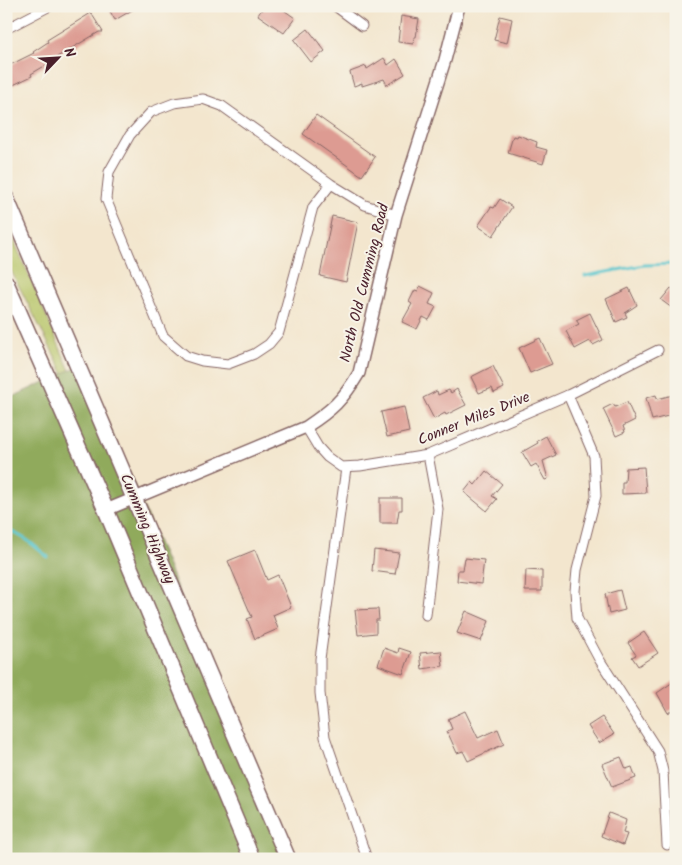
<svg xmlns="http://www.w3.org/2000/svg" width="682" height="865" font-family="Kalam,sans-serif">
	<style>
		.green { fill: #b6c466; stroke: #807248 }
		.forest { fill: #90aa5b; stroke: #6d6443 }
		.lines { fill: none; stroke-linecap: round; stroke-linejoin: round }
		.stream { stroke: #58c6ce; stroke-width: 3 }
		.building { fill: #dd9b92 }
		.minor-casing { stroke: #856564; stroke-width: 11 }
		.tertiary-casing { stroke: #856564; stroke-width: 14 }
		.trunk-casing { stroke: #856564; stroke-width: 18 }
		.minor { stroke: #fff; stroke-width: 9 }
		.tertiary { stroke: #fff; stroke-width: 11 }
		.trunk { stroke: #fff; stroke-width: 15 }
		.labels { text-anchor: middle; dominant-baseline: central; stroke-width: 4; stroke-linejoin: round; paint-order: stroke }
		.street-label { font-size: 15px; fill: #4a1f2b; stroke: #f7f3e8 }
	</style>
	<rect width="100%" height="100%" fill="#f7f3e8"/>
	<filter id="ink" filterUnits="userSpaceOnUse"><feTurbulence type="fractalNoise" baseFrequency=".02" numOctaves="2"/><feDisplacementMap in="SourceGraphic" scale="10" xChannelSelector="R" yChannelSelector="G"/><feConvolveMatrix kernelMatrix="1 2 1 2 8 2 1 2 1" color-interpolation-filters="sRGB"/></filter>
	<filter id="wash" filterUnits="userSpaceOnUse"><feTurbulence type="fractalNoise" baseFrequency=".0096" numOctaves="4" result="noise"/><feDisplacementMap in="SourceGraphic" scale="20" xChannelSelector="R" yChannelSelector="G"/><feGaussianBlur stdDeviation="1.12" result="paint"/><feColorMatrix in="noise" values="0 0 0 0 0 0 0 0 0 0 0 0 0 0 0 0 0 1.4 0 .05"/><feComposite in="paint" operator="in"/></filter>
	<g filter="url(#wash)">
		<rect width="100%" height="100%" fill="#f3e6ce"/>
		<!-- green -->
		<path class="green" d="M6,222L111,466L6,261Z"/>
		<!-- forest -->
		<path class="forest" d="M83,364L291,859H6V400Z"/>
		<g class="lines">
			<!-- stream -->
			<g class="stream">
				<path d="M585,276L644,265L676,264"/>
				<path d="M6,528L27,540L48,557"/>
			</g>
		</g>
		<g id="blocks">
			<!-- building -->
			<g class="building">
				<path d="M107,6H139L115,20Z"/>
				<path d="M264,6H278L295,18L284,33L258,15Z"/>
				<path d="M91,13L103,32H99L57,57L58,58L31,74L32,76L9,87L6,81V67L34,53L33,52L48,42L47,40Z"/>
				<path d="M401,16L419,19L416,37H414L413,44L398,42Z"/>
				<path d="M500,16L512,19L507,43L494,40Z"/>
				<path d="M308,29L325,51L311,62L294,40Z"/>
				<path d="M384,58L388,65L396,59L405,74L387,85L384,79L362,86V83L354,86L350,72L366,66L367,69Z"/>
				<path d="M316,115L375,157L362,176L303,134Z"/>
				<path d="M518,135L537,142L536,147L547,150L543,164L508,153L513,136L517,137Z"/>
				<path d="M500,199L512,207L493,236L478,226L491,207L494,208Z"/>
				<path d="M332,216L358,222L346,282L320,276Z"/>
				<path d="M420,286L434,293L429,304L436,307L429,320L423,317L417,329L402,322L412,304L409,302L415,290L418,291Z"/>
				<path d="M629,288L637,305L625,313L627,317L616,322L606,299Z"/>
				<path d="M671,288L676,291V311L661,300Z"/>
				<path d="M590,313L603,340L593,345L590,341L575,349L566,331L579,324L576,320Z"/>
				<path d="M540,338L552,364L530,373L519,348Z"/>
				<path d="M493,366L504,388L494,393L492,388L479,393L471,377Z"/>
				<path d="M457,389L466,405L446,415L445,413L434,419L423,398L437,391L438,395L449,390L451,393Z"/>
				<path d="M656,395L657,399L673,395L676,414L652,420L646,398Z"/>
				<path d="M627,402L635,420L623,426L625,432L616,436L603,409L613,404L615,407Z"/>
				<path d="M404,407L409,432L387,437L381,412Z"/>
				<path d="M546,436L556,455L543,461L548,479L545,480L536,464L531,467L522,452L538,443L537,441Z"/>
				<path d="M644,467L646,493L622,494V482H625L626,468Z"/>
				<path d="M486,471L502,484L492,496L497,499L487,511L464,492L472,482L475,485Z"/>
				<path d="M380,498H402V510H399L397,523H380Z"/>
				<path d="M255,550L267,580L278,575L291,607L273,615L278,629L255,639L247,619L252,617L228,561Z"/>
				<path d="M374,550L399,553L395,574L372,571Z"/>
				<path d="M465,558L484,560L481,584L457,581L458,570H463Z"/>
				<path d="M526,570L542,571V591H525Z"/>
				<path d="M620,590L625,610L609,614L605,594Z"/>
				<path d="M378,609L379,620H376V633L358,635L355,610Z"/>
				<path d="M466,611L489,621L481,641L457,633Z"/>
				<path d="M644,632L658,653L638,666L632,657L636,655L628,643Z"/>
				<path d="M384,648L398,653L399,648L411,652L403,674L378,665Z"/>
				<path d="M441,651L443,666L422,669L420,653Z"/>
				<path d="M676,680V708L668,713L657,693Z"/>
				<path d="M465,711L478,738L498,729L504,744L468,761L463,751L457,753L447,731L452,729L448,719Z"/>
				<path d="M602,717L614,734L599,743L588,726Z"/>
				<path d="M621,757L626,769L632,767L636,778L612,787L602,764Z"/>
				<path d="M609,813L626,820L623,833L627,834L623,845L601,836Z"/>
			</g>
		</g>
	</g>
	<g filter="url(#ink)">
		<use href="#blocks" fill-opacity="0" stroke="#856564" stroke-width="1"/>
		<g class="lines">
			<defs>
				<g id="minor">
					<path d="M335,6L362,26"/>
					<path d="M6,29L50,6"/>
					<path d="M331,184L313,207L279,332L269,344L254,354L228,364L202,361L186,356L163,336L106,199L109,172L130,135L151,112L174,103L203,99L222,106L331,184L365,205L396,215"/>
					<path d="M568,395L594,456L596,496L577,570L575,591L577,618L599,659L658,751L663,771L667,845"/>
					<path d="M306,427L318,447L327,457L341,467L360,466L428,455L568,395L658,350"/>
					<path d="M346,468L320,659V693L325,737L367,859"/>
					<path d="M426,615L438,509L428,455"/>
				</g>
				<path id="tertiary" d="M106,510L306,427C332,410 343,400 359,373L396,215L445,60L459,6"/>
				<g id="trunk">
					<path d="M6,198L288,859"/>
					<path d="M6,283L106,510L252,859"/>
				</g>
			</defs>
			<!-- minor casing -->
			<use href="#minor" class="minor-casing"/>
			<!-- tertiary casing -->
			<use href="#tertiary" class="tertiary-casing"/>
			<!-- trunk casing -->
			<use href="#trunk" class="trunk-casing"/>
			<!-- minor -->
			<use href="#minor" class="minor"/>
			<!-- tertiary -->
			<use href="#tertiary" class="tertiary"/>
			<!-- trunk -->
			<use href="#trunk" class="trunk"/>
		</g>
	</g>
	<g class="labels">
		<!-- street labels -->
		<g class="street-label">
			<text transform="translate(365 283) rotate(-76)">North Old Cumming Road</text>
			<text transform="translate(474 419) rotate(-22)">Conner Miles Drive</text>
			<text transform="translate(147 529) rotate(67)">Cumming Highway</text>
		</g>
	</g>
	<!-- margin -->
	<rect width="682" height="865" fill="none" stroke="#f7f3e8" stroke-width="25"/>
	<!-- north arrow -->
	<g transform="translate(58 58) rotate(65)" stroke="#f7f3e8" stroke-width="4" paint-order="stroke">
	<path d="M0-4L9 19L0 12L-9 19Z" fill="#4a1f2b"/>
	<text y="-8" font-size="14" font-weight="bold" text-anchor="middle" fill="#4a1f2b">N</text>
	</g>
</svg>
